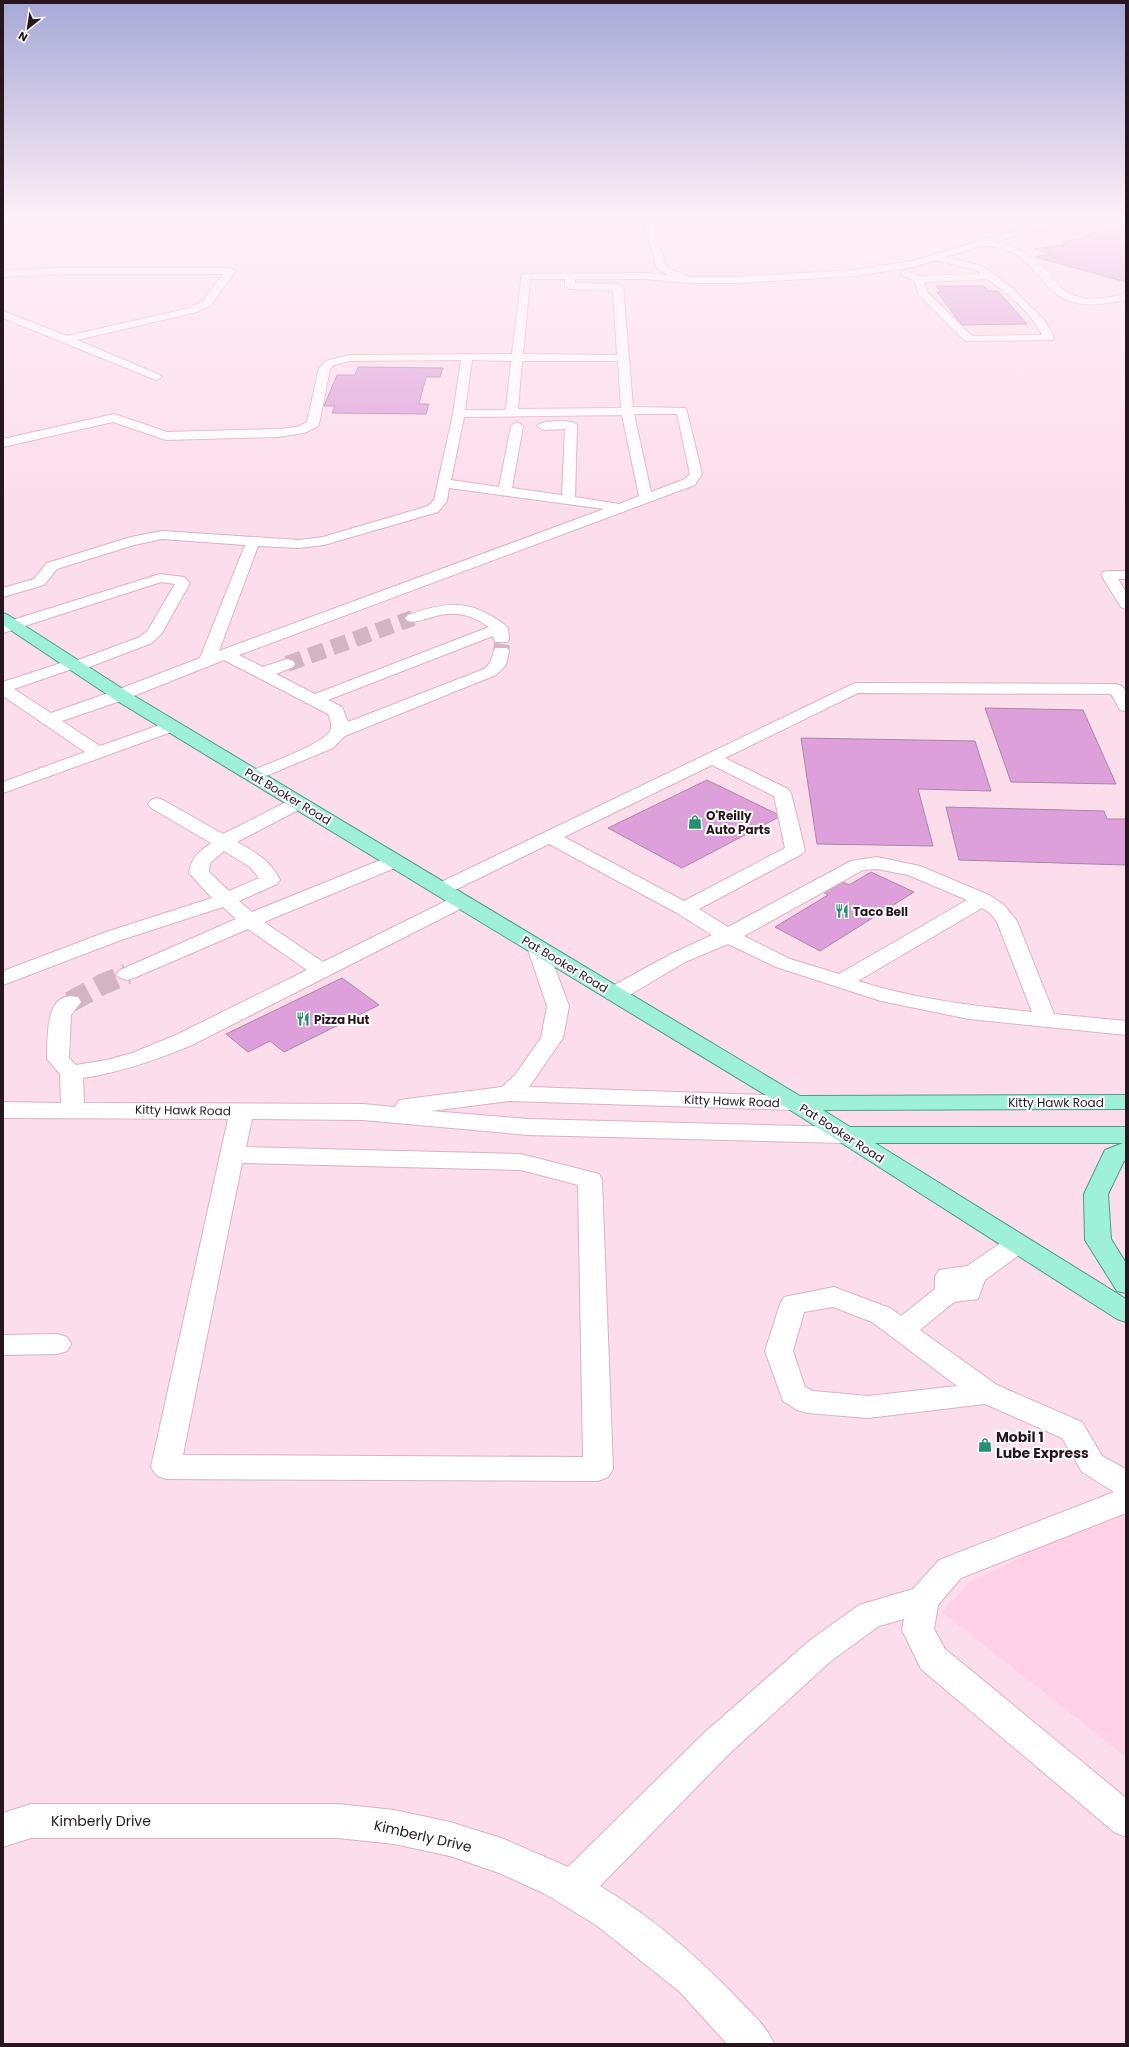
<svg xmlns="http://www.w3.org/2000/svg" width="1129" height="2047" font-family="Poppins,sans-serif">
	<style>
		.built { fill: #ffd0e6 }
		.building { fill: #dea0db; stroke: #aa86a8 }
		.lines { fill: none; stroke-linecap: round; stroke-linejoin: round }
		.minor-tunnel-far1 { stroke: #d1b5c2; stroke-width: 16; stroke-dasharray: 16 8; stroke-linecap: butt }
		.minor-tunnel { stroke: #d1b5c2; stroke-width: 21; stroke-dasharray: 21 10; stroke-linecap: butt }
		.minor-casing { stroke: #dfafc6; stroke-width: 2 }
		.major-casing { stroke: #4a9e83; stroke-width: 2 }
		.minor { fill: #fff; fill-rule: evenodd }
		.major { fill: #9ef1d6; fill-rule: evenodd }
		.labels { text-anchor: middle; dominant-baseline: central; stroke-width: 4; stroke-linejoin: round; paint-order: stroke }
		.street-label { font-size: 12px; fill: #27161e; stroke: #fff }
		.poi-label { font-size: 12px; font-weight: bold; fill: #27161e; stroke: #fff; text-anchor: start }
		.near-poi-label { font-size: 14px; font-weight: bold; fill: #27161e; stroke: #fff; text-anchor: start }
		.near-street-label { font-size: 14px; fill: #27161e; stroke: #fff }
	</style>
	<rect width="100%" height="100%" fill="#fcddeb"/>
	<!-- built -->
	<path class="built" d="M1126,1505V1757L942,1612L969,1583Z"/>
	<!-- building -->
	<g class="building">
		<path d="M1118,227L1126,229V282L1035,257L1052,254L1034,249L1068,244L1062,242L1090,236L1084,235Z"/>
		<path d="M936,286H984L988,291H998L1027,324L962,325L937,292H941Z"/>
		<path d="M358,367L443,368L440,377H426L419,404H429L426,414L332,413L335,406H324L337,375H355Z"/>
		<path d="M985,708L1083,710L1116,784L1011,782Z"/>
		<path d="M801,738L975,741L991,791L918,789L933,846L817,844Z"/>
		<path d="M707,780L781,816L682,868L608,828Z"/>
		<path d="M946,807L1104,811L1107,819H1126V865L959,860Z"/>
		<path d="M871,872L914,892L820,951L775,927L828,895L821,891L839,880L849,885Z"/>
		<path d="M342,978L379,1005L284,1052L270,1041L248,1052L226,1034Z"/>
	</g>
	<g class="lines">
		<!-- minor-tunnel-far1 -->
		<g class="minor-tunnel-far1">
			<path d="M501,651L502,644"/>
			<path d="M287,664L413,618"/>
		</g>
		<!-- minor-tunnel -->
		<path class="minor-tunnel" d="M70,1002L103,984L127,974"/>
		<defs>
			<g id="minor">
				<path d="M3,219H260L257,224L254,225H3Z"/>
				<path d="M644,219H652L666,267L689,277H736L854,270L912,261L1054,219H1067L996,242C1019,246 1034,257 1050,274C1057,283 1063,292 1075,296C1091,302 1110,297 1126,294V300C1106,304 1084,308 1065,299C1039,287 1033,254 999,248C994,247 988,245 983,246C971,248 957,254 945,257L982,266L1013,289L1046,322L1054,338L1053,340L965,341L919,295L915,281L900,274L905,271L920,276L981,274L976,270L935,260L913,267L854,276L736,283H689L645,279H575V283L618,284L623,287L633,407L686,408L702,474L695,485L239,655L263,667L287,659L293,661L295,664L293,667L276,674L315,694L489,627C470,613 452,610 429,618C422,620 415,623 408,621L405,618L408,615C448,601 470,599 505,625L508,628L509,639L507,642H495L493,636L328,700L342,707L348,722L484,669L490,663L495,648H507L509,651L506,665L496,675L345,736L333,748L254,781L248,780L245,776L248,772C265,765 321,745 330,731C333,726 330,719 328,714L224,660L126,699L62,721L100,746L171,721L177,722L180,726L177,730L3,793V782L85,752L3,696V682L67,661L78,660L140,637L148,630L175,584L161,582L3,633V623L160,574L184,577L190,583L162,633L152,643L84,669H72L14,689L51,713L114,691L200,658L245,545L162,539L134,545L57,569L44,585L3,597V588L34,579L47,563L131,537L162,531L299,540L323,537L428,506L434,500L453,414L461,360L349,361L334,365L330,369L319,424L317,427L304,433L278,437L166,440L113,422L3,447V439L114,414L167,432L278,429L297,427L307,422L319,368L326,361L349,355L512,354L522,274L645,273L669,275L657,269ZM530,279H565V286L570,289L613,290L617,355L523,354ZM988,279C1008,294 1031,312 1042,335L972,336L927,292L924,282ZM472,360L511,361L506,410H465ZM522,361H618L621,408L518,409ZM634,414H677L690,474L685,479L651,492ZM622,415L639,496L619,504L575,497L577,425C573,419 541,420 537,426L543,430L565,429L562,495L512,488L523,426L517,422L511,426L499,487L451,480L464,417ZM449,488L604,509L219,651L258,546L299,548L324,545L438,512L447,501Z"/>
				<path d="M1110,219H1126V225L1111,221Z"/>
				<path d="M58,268H230L235,271L211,305L197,312L77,340L160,375L162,377L156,380L3,318V311L67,336L190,308L203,301L223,274H58L3,277V271Z"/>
				<path d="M1108,571H1126V579H1118L1126,592V609L1121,607L1101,575L1103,572Z"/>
				<path d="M855,683L1116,684L1122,686L1126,692V711L1120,710L1111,694L858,693L725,758L788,789L791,793L805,850L802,854L699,909L728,927L851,861L877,857L920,866L989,895L1004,905L1017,921L1054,1014L1126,1021V1035L969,1019L881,1001L776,967L728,944L685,962L623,999L615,1000L607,999L604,994L607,989L671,954L712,935L677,913L549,844L449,893L442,895L435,893L432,889L435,885ZM712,765L774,796L785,848L684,901L564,837ZM877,869L908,875L967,900L839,974L790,959L744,936L863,870ZM982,908L990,913L997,922L1032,1012C973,1006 914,999 858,981Z"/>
				<path d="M157,798L163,800L223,834L292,799L298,798L304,799L307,803L304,807L237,842C255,852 271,861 280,880L277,884L239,901L252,912L388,857L395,855L402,857L405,861L402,865L264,922L323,962L454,897L461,895L468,897L471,901L468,905L192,1045C156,1060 121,1072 83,1078L84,1103L363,1104L395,1107L398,1101L406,1099L502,1087L515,1075L541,1038L547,1006L527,947L530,943L537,941L544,943L547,947L569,1006L563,1038L529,1087L795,1096L803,1098L807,1103L803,1108L795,1110L509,1101L431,1111L528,1119L844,1127L852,1129L856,1135L852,1141L844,1143L528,1135L363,1120L252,1119L246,1147L521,1154L599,1174L602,1180L613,1469L608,1477L598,1481L166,1479L156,1475L151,1467L228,1119L3,1118V1102L61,1103L60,1074L47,1059C48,1038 44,989 78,997L81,1002L71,1015L69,1058L76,1065L107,1060L132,1053L176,1035L307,970L248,929L134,978L127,980L120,978L116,974L120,970L236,919L223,907L121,940L3,985V971L106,932L212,898L189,873C192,856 198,853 211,843L151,808L148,804L151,800ZM224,851L250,867L259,878L229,891L209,872L210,863ZM242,1163L521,1170L578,1185L583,1457L183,1455Z"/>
				<path d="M1017,1235L1026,1238L1030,1244L1026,1250L985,1280L978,1299L954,1302L920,1330L997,1385L1082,1422L1102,1456L1126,1469V1513L961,1578L938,1605L934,1629L945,1649L1126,1798V1837L1114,1832L921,1669L902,1630L904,1619L879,1626L831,1661L729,1754L600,1886C651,1916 697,1956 738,1999C752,2014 766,2025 774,2044H727L680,1992L596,1925L545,1894L499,1873L450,1856L394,1844L338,1838H31L3,1847V1813L31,1804H338L394,1810L450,1822L504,1839L568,1867L705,1732L809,1641L859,1605L913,1589L939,1560L1114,1492L1082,1472L1062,1438L985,1404L868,1418L807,1413L797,1410L783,1401L765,1351L780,1304L784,1297L834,1287L890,1308L901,1316L935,1289V1277L939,1270L967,1266L1008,1238ZM833,1307L872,1322L957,1386L868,1396L813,1391L805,1387L793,1351L804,1312Z"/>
				<path d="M57,1334L67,1337L71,1344L67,1351L57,1354L3,1355V1335Z"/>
			</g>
			<path id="major" d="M3,613L8,615L126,691L800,1096L1126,1095V1109L823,1110L850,1127H1126V1160L1124,1161L1108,1194L1111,1239L1126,1263V1293L1117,1291L1085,1240L1084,1194L1105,1150L1123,1143H875L1126,1299V1322L1117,1319L787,1108L114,699L3,625Z"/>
		</defs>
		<!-- minor casing -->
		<use href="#minor" class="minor-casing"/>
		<!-- major casing -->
		<use href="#major" class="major-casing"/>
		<!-- minor -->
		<use href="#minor" class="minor"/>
		<!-- major -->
		<use href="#major" class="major"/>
	</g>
	<!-- sky -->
	<linearGradient id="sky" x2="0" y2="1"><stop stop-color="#a6a8d7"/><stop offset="0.43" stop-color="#fef0f6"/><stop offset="1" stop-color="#fef0f6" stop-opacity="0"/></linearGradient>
	<rect width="1129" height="506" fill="url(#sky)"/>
	<!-- icons -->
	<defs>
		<symbol id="shop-bare" viewBox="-9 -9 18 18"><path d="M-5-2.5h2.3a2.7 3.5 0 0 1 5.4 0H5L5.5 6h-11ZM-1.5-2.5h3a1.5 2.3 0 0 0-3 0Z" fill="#259171" stroke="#fff" stroke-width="2.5" paint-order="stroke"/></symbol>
		<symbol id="restaurant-bare" viewBox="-9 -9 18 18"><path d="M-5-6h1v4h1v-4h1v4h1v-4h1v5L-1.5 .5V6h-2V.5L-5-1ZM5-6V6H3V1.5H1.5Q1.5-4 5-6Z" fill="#259171" stroke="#fff" stroke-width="2.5" paint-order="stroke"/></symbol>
	</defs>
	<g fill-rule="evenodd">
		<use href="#shop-bare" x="685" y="812" width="20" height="20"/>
		<use href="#restaurant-bare" x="832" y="901" width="20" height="20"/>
		<use href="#restaurant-bare" x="293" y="1009" width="20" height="20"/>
		<use href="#shop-bare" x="975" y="1435" width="20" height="20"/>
	</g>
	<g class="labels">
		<!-- street labels -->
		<g class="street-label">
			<text transform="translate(288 796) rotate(31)">Pat Booker Road</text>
			<text transform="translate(565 964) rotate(31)">Pat Booker Road</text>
			<text transform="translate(732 1101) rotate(2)">Kitty Hawk Road</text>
			<text x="1056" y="1102">Kitty Hawk Road</text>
			<text transform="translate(183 1110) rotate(1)">Kitty Hawk Road</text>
			<text transform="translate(842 1133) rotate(33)">Pat Booker Road</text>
		</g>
		<!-- poi labels -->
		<g class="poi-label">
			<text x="706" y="815">O'Reilly<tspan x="706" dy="14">Auto Parts</tspan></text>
			<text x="853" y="911">Taco Bell</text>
			<text x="314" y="1019">Pizza Hut</text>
		</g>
		<!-- near-poi labels -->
		<g class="near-poi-label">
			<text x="996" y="1437">Mobil 1<tspan x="996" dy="16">Lube Express</tspan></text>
		</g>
		<!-- near-street labels -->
		<g class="near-street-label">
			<text x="101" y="1821">Kimberly Drive</text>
			<text transform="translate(423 1836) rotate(13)">Kimberly Drive</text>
		</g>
	</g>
	<!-- border -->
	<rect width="1129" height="2047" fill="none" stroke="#27161e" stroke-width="8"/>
	<!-- north arrow -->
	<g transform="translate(28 28) rotate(210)" stroke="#ffffff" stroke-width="3" paint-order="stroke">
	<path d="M0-3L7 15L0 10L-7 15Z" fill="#27161e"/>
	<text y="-6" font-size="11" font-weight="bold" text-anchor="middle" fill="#27161e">N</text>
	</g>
</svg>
